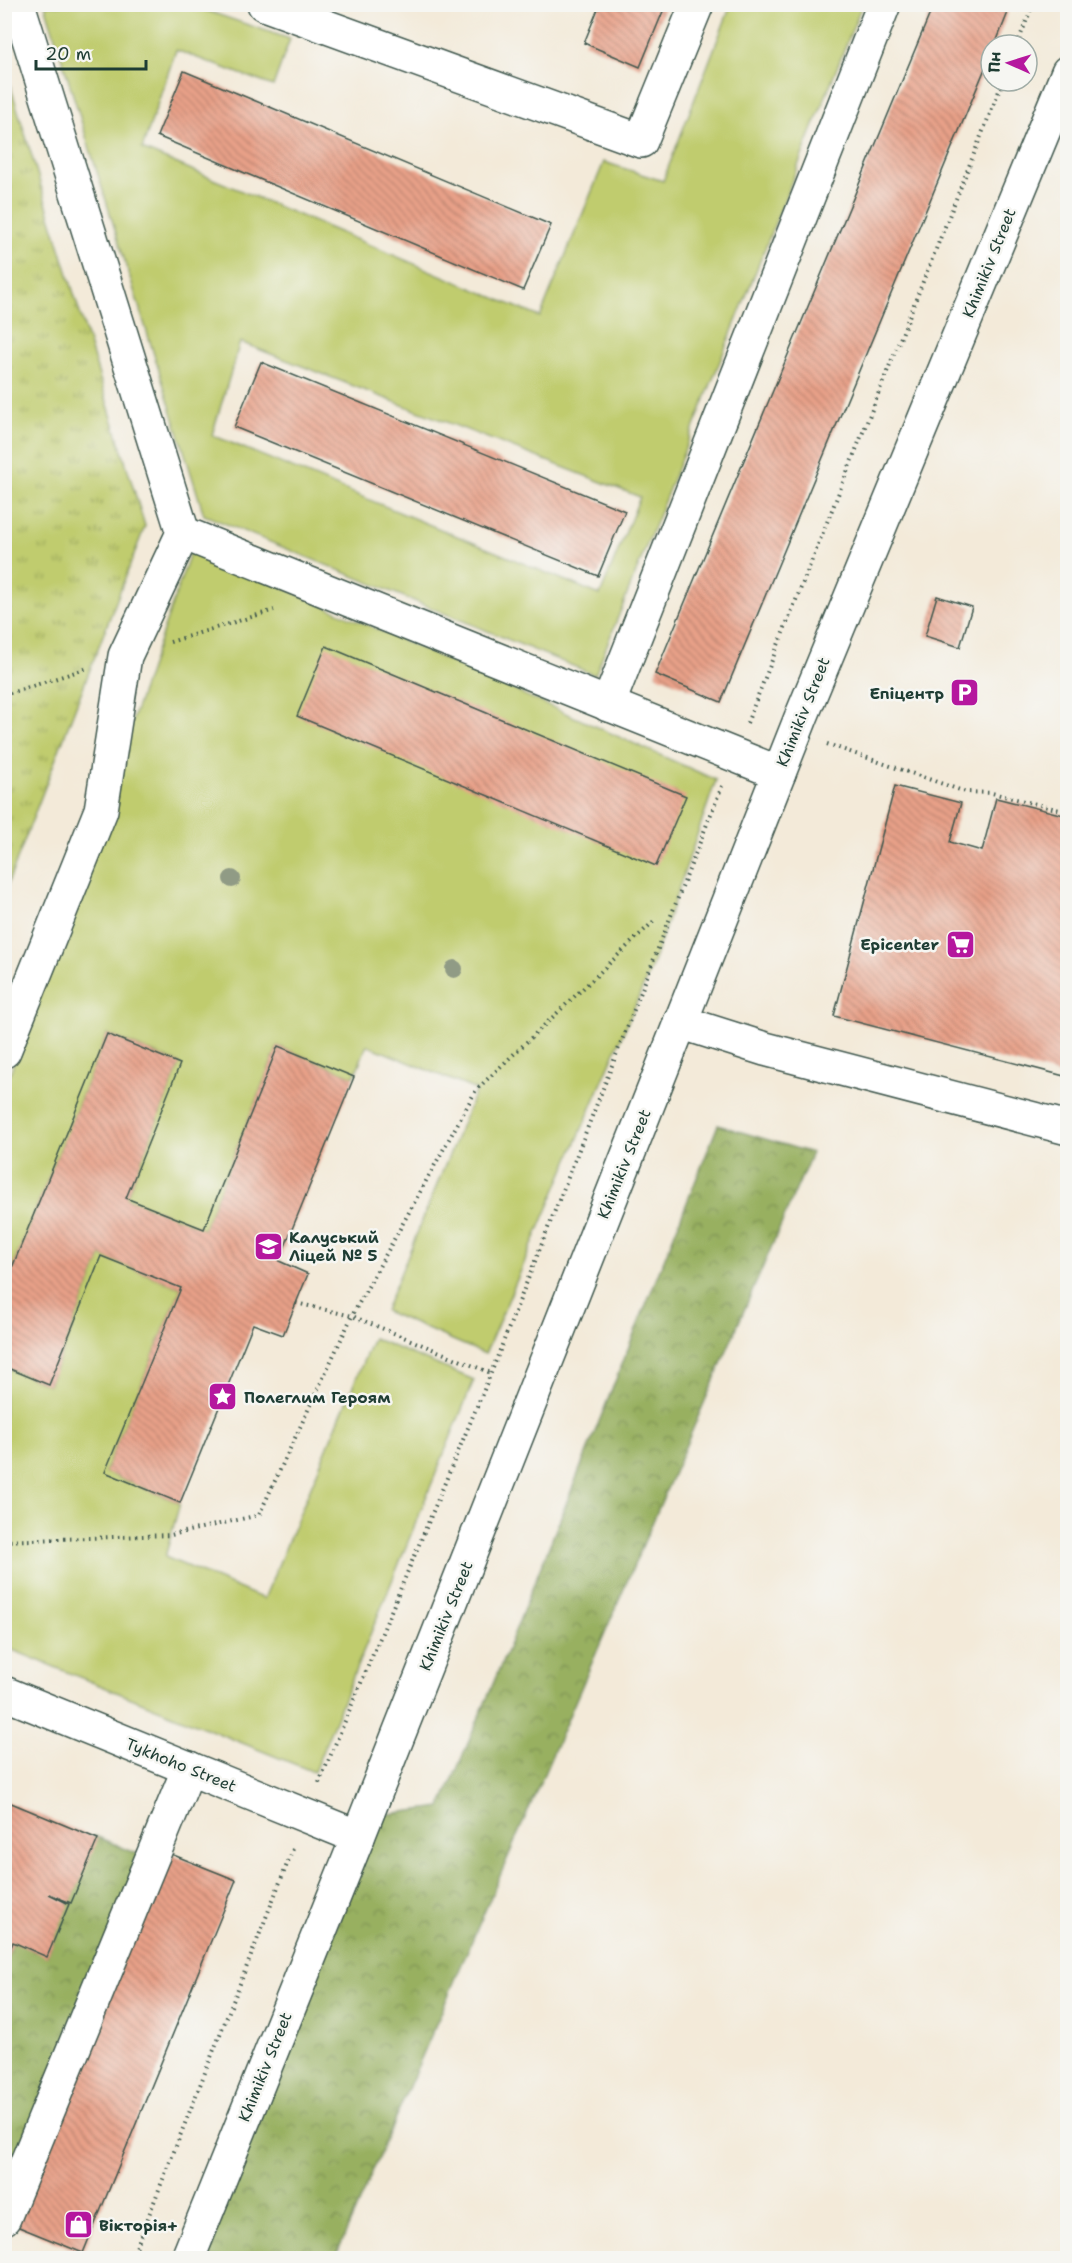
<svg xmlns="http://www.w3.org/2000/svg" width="1072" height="2263" font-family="'Shantell Sans',sans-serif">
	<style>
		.grass { fill: #c0cc6e; stroke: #708451; stroke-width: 1.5; fill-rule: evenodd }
		.forest { fill: url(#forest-crowns); stroke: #5c764a; stroke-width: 1.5 }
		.park { fill: url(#park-tufts); stroke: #708451; stroke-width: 1.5 }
		.building { fill: url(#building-back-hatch) }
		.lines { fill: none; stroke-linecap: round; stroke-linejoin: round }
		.minor-casing { stroke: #3f574d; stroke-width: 36 }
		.path { stroke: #3f574d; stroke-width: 4; stroke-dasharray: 1.5 4.5; stroke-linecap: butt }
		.minor { stroke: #fff; stroke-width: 33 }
		.tree { fill: #909b85 }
		.labels { text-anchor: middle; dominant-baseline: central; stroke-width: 5; stroke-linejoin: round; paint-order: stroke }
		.street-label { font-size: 16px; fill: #1f3d34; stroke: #f6f6f2 }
		.poi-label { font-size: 16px; font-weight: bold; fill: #1f3d34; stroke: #f6f6f2; text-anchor: start }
	</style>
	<defs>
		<pattern id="forest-crowns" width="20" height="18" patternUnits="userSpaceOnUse" patternTransform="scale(1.5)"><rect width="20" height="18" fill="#98b061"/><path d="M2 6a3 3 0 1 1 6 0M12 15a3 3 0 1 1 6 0" fill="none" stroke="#7b9051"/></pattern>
		<pattern id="park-tufts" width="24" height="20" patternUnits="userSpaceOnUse" patternTransform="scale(1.5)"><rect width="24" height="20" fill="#c0cc6e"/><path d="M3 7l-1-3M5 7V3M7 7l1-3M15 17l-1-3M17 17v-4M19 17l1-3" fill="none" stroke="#9ba75b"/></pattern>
		<pattern id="building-back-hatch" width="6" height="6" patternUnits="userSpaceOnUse" patternTransform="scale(1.5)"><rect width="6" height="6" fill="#e8a088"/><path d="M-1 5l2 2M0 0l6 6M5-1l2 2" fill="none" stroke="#bb8470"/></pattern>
	</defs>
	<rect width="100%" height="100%" fill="#f6f6f2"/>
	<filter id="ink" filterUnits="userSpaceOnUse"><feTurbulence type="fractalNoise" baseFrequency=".0167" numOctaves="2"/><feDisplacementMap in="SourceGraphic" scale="12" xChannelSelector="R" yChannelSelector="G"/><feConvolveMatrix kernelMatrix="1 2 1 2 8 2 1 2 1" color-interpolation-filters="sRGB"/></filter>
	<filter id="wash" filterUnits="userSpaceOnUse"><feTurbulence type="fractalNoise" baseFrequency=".008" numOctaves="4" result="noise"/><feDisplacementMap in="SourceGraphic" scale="24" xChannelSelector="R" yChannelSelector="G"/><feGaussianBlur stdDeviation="1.35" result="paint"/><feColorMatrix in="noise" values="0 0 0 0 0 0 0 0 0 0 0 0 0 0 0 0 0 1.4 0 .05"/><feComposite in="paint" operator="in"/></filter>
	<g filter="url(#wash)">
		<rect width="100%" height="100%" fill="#f3ead9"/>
		<!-- grass -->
		<g class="grass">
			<path d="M45,5H190L290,39L273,86L176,50L142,149L540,317L604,162L663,181L731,5H862L595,675L204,515ZM240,342L640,497L600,595L212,435Z"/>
			<path d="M192,547L716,780L652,966L485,1354L385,1311L476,1090L367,1045L354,1077L278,1046L204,1229L126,1198L180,1064L107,1034L5,1285V1088Z"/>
			<path d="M101,1256L181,1288L105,1472L180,1503L165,1557L264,1599L373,1338L474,1380L314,1772L5,1647L4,1367L49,1385Z"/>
		</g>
		<!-- forest -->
		<g class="forest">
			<path d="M718,1125L812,1153L335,2258H201L381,1815L441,1807L509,1646Z"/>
			<path d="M95,1836L152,1860L5,2218V1963L13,1942L47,1956Z"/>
		</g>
		<!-- park -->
		<path class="park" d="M4,65L145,526L5,891H4Z"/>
		<g id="blocks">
			<!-- building -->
			<g class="building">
				<path d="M600,4H666L640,67L584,43Z"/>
				<path d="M934,4H996L1009,10L995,45H991V54L721,702L655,674Z"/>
				<path d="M184,71L551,225L523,290L157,136Z"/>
				<path d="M261,362L625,511L598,576L234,427Z"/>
				<path d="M937,596L972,607L960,647L925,636Z"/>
				<path d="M326,646L686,796L656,866L297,716Z"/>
				<path d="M895,786L961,803L950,842L982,851L996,798L1068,816V1077L834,1016Z"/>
				<path d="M107,1034L180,1064L126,1198L204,1229L278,1046L354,1077L279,1261L308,1274L283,1335L253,1324L180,1503L105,1472L181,1288L101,1256L49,1385L5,1367V1285Z"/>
				<path d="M4,1800L98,1839L71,1903L49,1894L69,1904L47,1957L13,1942L5,1963Z"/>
				<path d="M166,1852L236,1880L83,2253L14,2225Z"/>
			</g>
		</g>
	</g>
	<g filter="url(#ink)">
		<use href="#blocks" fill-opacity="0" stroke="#3f574d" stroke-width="1.5"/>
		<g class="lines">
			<defs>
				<g id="minor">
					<path d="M264,4L641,141L697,4"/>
					<path d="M183,533L779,773"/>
					<path d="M608,705L884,4"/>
					<path d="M680,1022L765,1049L1068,1128"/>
					<path d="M4,1051L101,810L125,656L183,533L18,4"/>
					<path d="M4,1693L358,1837"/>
					<path d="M4,2218L189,1768"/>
					<path d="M188,2258L358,1837L802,715L1068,72"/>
				</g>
			</defs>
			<!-- minor casing -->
			<use href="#minor" class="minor-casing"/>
			<!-- path -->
			<g class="path">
				<path d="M1017,45L1033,4"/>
				<path d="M170,642L274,610"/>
				<path d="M4,695L88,668"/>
				<path d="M747,723L1003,81"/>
				<path d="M827,744L966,792L992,793L1068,812"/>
				<path d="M296,1303L352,1316L491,1373"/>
				<path d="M4,1541L171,1535L259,1515L352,1316L476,1090L654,921"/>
				<path d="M319,1783L491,1373L722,786"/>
				<path d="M132,2258L293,1849"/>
			</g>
			<!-- minor -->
			<use href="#minor" class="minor"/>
		</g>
		<!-- trees -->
		<g class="tree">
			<circle cx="232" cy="879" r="9"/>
			<circle cx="454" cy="969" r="9"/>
		</g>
	</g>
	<!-- icons -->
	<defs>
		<symbol id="parking-square" viewBox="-11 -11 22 22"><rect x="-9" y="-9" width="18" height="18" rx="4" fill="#b5179e" stroke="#f6f6f2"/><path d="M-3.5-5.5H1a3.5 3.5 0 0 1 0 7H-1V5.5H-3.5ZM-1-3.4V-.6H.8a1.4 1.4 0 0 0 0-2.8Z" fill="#fff"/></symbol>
		<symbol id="supermarket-square" viewBox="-11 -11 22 22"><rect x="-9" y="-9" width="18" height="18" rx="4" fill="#b5179e" stroke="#f6f6f2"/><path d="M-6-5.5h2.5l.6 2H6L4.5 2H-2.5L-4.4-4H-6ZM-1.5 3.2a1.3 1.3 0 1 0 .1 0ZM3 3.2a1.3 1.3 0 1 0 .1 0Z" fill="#fff"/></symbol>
		<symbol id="school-square" viewBox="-11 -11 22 22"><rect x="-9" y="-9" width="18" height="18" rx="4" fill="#b5179e" stroke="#f6f6f2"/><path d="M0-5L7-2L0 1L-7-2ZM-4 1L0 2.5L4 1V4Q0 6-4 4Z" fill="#fff"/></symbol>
		<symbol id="sight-square" viewBox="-11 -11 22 22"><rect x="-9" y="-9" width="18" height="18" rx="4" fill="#b5179e" stroke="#f6f6f2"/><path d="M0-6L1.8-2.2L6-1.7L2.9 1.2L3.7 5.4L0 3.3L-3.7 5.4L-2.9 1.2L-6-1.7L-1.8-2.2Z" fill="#fff"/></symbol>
		<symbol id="shop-square" viewBox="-11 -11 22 22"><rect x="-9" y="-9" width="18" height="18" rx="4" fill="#b5179e" stroke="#f6f6f2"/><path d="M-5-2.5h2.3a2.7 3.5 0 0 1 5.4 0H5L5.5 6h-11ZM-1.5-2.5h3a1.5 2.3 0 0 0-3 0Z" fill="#fff"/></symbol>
	</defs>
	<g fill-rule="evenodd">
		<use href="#parking-square" x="948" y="676" width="33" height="33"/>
		<use href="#supermarket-square" x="944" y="928" width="33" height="33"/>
		<use href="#school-square" x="252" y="1230" width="33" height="33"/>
		<use href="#sight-square" x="206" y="1380" width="33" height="33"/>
		<use href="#shop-square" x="62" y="2208" width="33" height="33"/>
	</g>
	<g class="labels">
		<!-- street labels -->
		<g class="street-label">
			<text transform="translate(989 263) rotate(-68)">Khimikiv Street</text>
			<text transform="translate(803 712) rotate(-68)">Khimikiv Street</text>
			<text transform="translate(624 1164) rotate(-68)">Khimikiv Street</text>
			<text transform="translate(446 1616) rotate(-68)">Khimikiv Street</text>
			<text transform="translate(181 1765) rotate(22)">Tykhoho Street</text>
			<text transform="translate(265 2067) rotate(-68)">Khimikiv Street</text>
		</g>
		<!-- poi labels -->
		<g class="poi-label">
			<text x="944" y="693" text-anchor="end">Епіцентр</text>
			<text x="939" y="944" text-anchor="end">Epicenter</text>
			<text x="289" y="1237">Калуський<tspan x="289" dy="18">Ліцей № 5</tspan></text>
			<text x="244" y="1397">Полеглим Героям</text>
			<text x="99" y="2225">Вікторія+</text>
		</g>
	</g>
	<!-- margin -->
	<rect width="1072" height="2263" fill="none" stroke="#f6f6f2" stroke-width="24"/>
	<!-- north arrow -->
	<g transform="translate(1009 63) rotate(273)"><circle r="28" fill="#f6f6f2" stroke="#a0aca6" stroke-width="1.5"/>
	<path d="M0-4.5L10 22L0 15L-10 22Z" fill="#b5179e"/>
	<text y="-9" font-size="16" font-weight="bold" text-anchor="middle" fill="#1f3d34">Пн</text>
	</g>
	<!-- scale -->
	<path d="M36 60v9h110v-9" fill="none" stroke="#1f3d34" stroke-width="3"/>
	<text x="45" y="60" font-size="18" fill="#1f3d34" stroke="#f6f6f2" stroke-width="4.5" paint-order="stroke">20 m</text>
</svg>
